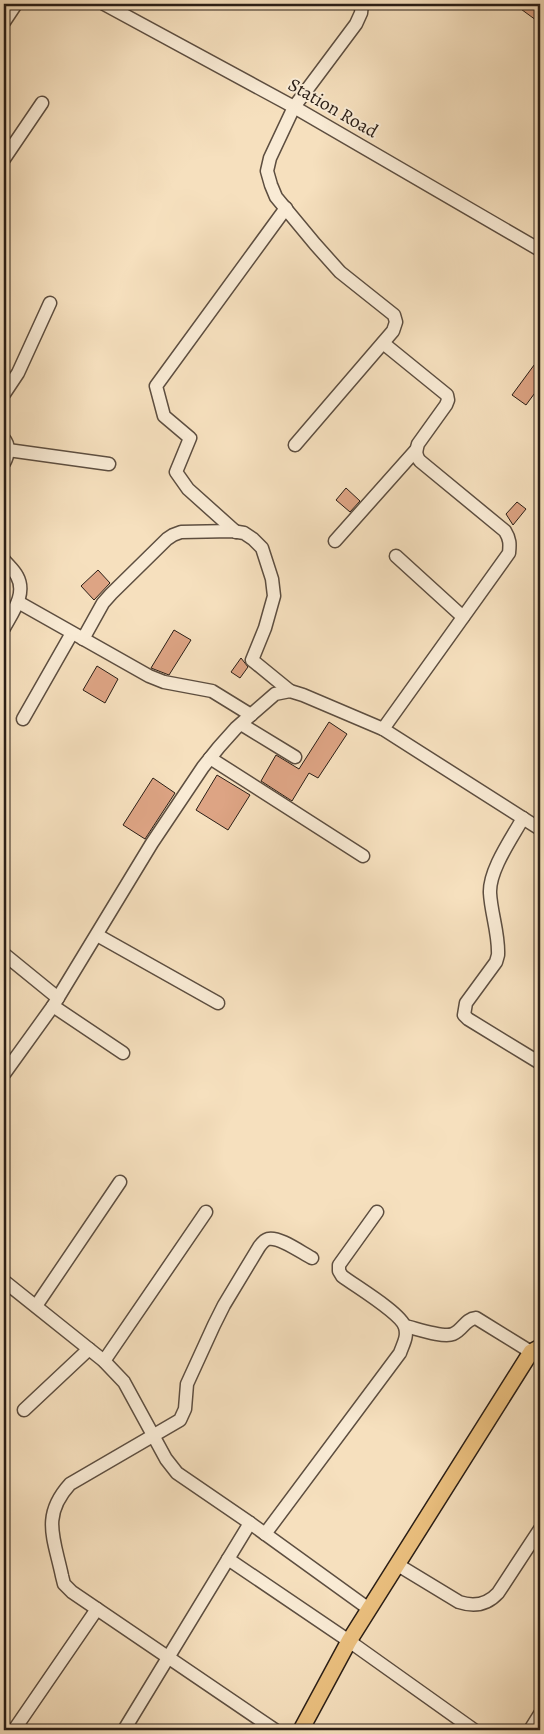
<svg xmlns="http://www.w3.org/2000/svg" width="544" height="1734" font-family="Alegreya,serif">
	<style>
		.building { fill: #dda484; stroke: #2a1e16 }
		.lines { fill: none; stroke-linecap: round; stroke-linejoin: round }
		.minor-casing { stroke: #5d4e40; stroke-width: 15 }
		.major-casing { stroke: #2a1e16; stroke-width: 18 }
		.minor { stroke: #f9ebd5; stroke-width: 12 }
		.major { stroke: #ebc07f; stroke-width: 15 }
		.labels { text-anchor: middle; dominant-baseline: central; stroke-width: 4; stroke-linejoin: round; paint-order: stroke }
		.street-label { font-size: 19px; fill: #2a1e16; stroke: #f9ebd5 }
	</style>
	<rect width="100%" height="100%" fill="#f6e0be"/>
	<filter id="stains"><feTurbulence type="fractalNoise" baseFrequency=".004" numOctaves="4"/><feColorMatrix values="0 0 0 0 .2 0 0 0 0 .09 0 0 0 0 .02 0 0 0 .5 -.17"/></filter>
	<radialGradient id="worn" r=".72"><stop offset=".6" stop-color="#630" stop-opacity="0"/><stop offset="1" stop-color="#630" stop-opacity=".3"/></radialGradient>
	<!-- building -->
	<g class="building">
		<path d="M514,4H540V23Z"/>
		<path d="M540,357V386L526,405L512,395Z"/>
		<path d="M346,488L360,501L350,512L336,500Z"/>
		<path d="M517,502L526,509L513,525L506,514Z"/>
		<path d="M98,570L110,583L94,600L81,586Z"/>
		<path d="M174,630L191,640L169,675L151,668Z"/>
		<path d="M241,658L248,667L240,678L231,672Z"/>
		<path d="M97,666L118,679L105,703L83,690Z"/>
		<path d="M329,722L347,734L318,778L309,773L292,801L261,781L276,755L299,769Z"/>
		<path d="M217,775L250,795L228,830L196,810Z"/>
		<path d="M153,778L175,793L145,839L123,825Z"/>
	</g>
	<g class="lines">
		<defs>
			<g id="minor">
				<path d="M104,4L294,107L540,250"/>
				<path d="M4,22L16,4"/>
				<path d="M4,159L42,103"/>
				<path d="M383,343L447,395L448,400L446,405L418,444C416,451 415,455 420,461L505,531C510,539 510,544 509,553L383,729"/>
				<path d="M4,394L18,373L50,303"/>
				<path d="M4,439C10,446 8,456 4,463"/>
				<path d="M295,445L393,331L396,322L394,315L340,272L315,244L276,197L271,185L267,171L270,158L294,107L356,24L361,13L362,4"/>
				<path d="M8,450L109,464"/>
				<path d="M236,532L188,489L176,472L190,438L164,416L156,386L286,208"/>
				<path d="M335,541L416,450"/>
				<path d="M396,556L463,617"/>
				<path d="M4,560C8,565 14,570 17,576C27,594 12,613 4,628"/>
				<path d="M18,602L149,676L164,682L212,691L251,715"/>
				<path d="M83,639L103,603L111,594L167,539L173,535L181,532L232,531L244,533L253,539L262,548L272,579L274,596L265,628L252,660L290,691"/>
				<path d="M23,719L72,633"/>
				<path d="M241,724L295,757"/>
				<path d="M210,758L363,856"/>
				<path d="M523,818C512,838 489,870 490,893C491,913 499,934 498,955L496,962L466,1003L464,1015L468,1019L540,1063"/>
				<path d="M97,935L218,1003"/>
				<path d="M4,954L58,998"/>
				<path d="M53,1006L123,1053"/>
				<path d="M4,1074L53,1006L152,843L203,767L219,747L236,728L275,694L290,691L303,695L383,729L540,829"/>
				<path d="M4,1281L104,1361L124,1382L166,1459L177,1473L250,1523L369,1609"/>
				<path d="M36,1306L120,1182"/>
				<path d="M405,1326C415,1328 443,1338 453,1334C463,1330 465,1319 476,1318L531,1352"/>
				<path d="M104,1361L206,1212"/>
				<path d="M24,1410L89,1349"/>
				<path d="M265,1534L400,1353C403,1344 408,1337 405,1327C401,1313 355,1286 342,1276L339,1271V1265L377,1212"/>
				<path d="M228,1559L349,1641L474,1730"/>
				<path d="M398,1565L459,1602C474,1607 487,1605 498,1593L540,1529"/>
				<path d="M14,1730L97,1609"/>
				<path d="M124,1730L250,1523"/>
				<path d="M275,1730L72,1592L64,1584L62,1576C54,1538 41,1516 70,1484L180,1420L185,1409L187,1384L214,1325L224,1305L259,1247C262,1243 264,1240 268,1239C279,1236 302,1253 312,1258"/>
				<path d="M530,1730L540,1714"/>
			</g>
			<path id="major" d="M301,1730L349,1641L531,1352L540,1347"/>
		</defs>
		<!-- minor casing -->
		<use href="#minor" class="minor-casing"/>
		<!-- major casing -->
		<use href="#major" class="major-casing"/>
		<!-- minor -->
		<use href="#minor" class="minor"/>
		<!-- major -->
		<use href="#major" class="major"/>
	</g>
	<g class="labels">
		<!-- street labels -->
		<g class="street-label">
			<text transform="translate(333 108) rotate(30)">Station Road</text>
		</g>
	</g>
	<!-- margin -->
	<rect width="544" height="1734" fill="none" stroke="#f6e0be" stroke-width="20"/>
	<rect x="5" y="5" width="534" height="1724" fill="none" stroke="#2a1e16" stroke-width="2.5"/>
	<rect x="10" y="10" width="524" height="1714" fill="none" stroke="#2a1e16"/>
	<rect width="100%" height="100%" filter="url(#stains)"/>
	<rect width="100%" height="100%" fill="url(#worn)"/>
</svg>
